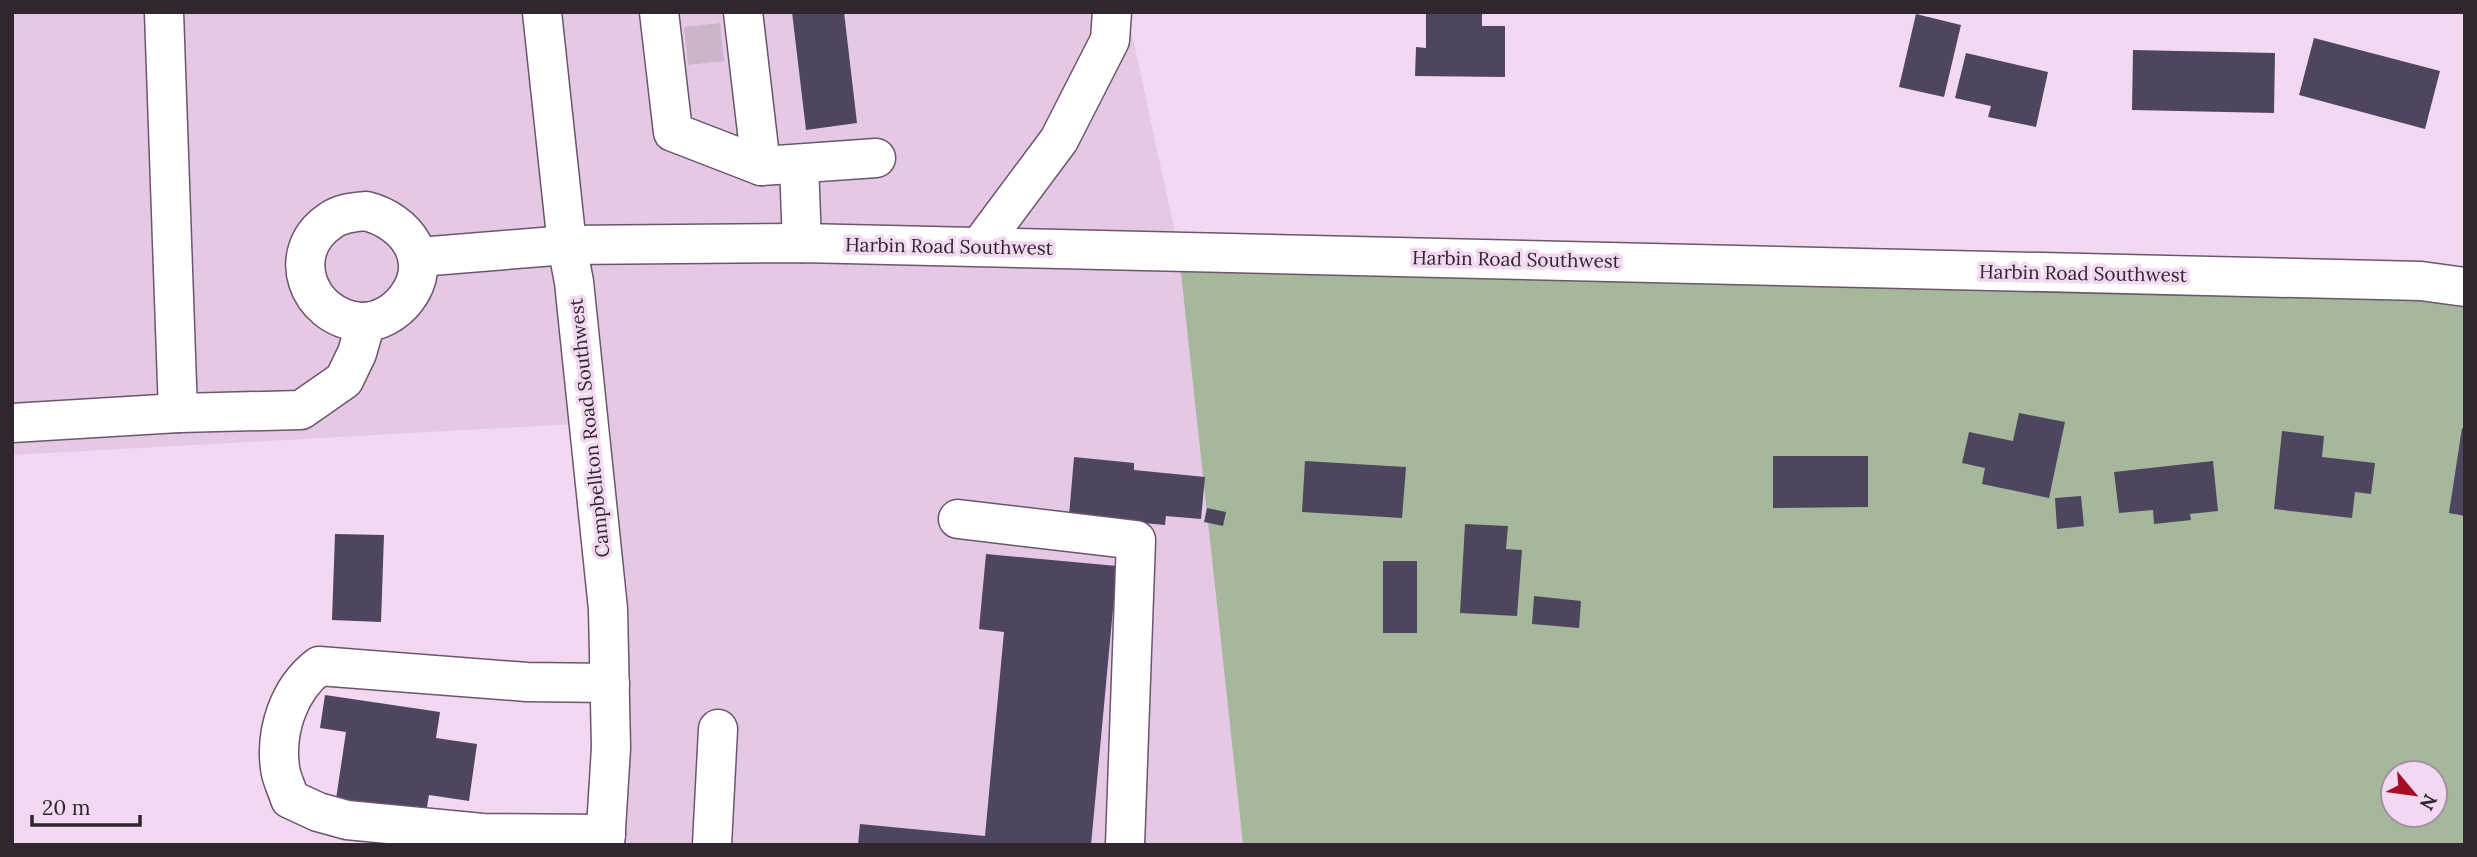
<svg xmlns="http://www.w3.org/2000/svg" width="2477" height="857" font-family="Lora,serif">
	<style>
		.built { fill: #e5c8e4 }
		.green { fill: #a6b89b; fill-rule: evenodd }
		.building { fill: #4e455e }
		.lines { fill: none; stroke-linecap: round; stroke-linejoin: round }
		.minor-tunnel { stroke: #cbb5ca; stroke-width: 38; stroke-dasharray: 38 19; stroke-linecap: butt }
		.minor-casing { stroke: #6b566b; stroke-width: 41 }
		.major-casing { stroke: #6b566b; stroke-width: 41 }
		.minor { stroke: #fff; stroke-width: 38 }
		.major { stroke: #fff; stroke-width: 38 }
		.labels { text-anchor: middle; dominant-baseline: central; stroke-width: 7; stroke-linejoin: round; paint-order: stroke }
		.street-label { font-size: 19px; fill: #2f262f; stroke: #f2d9f1 }
	</style>
	<rect width="100%" height="100%" fill="#f2d9f1"/>
	<!-- built -->
	<path class="built" d="M12,12H1127L1178,246L1243,845H612L630,731L610,422L12,455Z"/>
	<!-- green -->
	<path class="green" d="M1178,246L2465,301V845H1243ZM2393,773H2435V815H2393Z"/>
	<!-- building -->
	<g class="building">
		<path d="M792,12H844L857,123L806,130Z"/>
		<path d="M1426,12H1482V26H1505V77L1415,76L1416,47L1426,48Z"/>
		<path d="M1916,14L1961,25L1944,97L1899,87Z"/>
		<path d="M2314,38L2440,71L2425,129L2299,95Z"/>
		<path d="M2133,50L2275,53L2274,113L2132,110Z"/>
		<path d="M1966,53L2048,72L2036,127L1988,117L1991,106L1955,98Z"/>
		<path d="M2019,413L2065,422L2049,498L1982,484L1985,468L1962,463L1969,432L2013,441Z"/>
		<path d="M2462,428H2465V516L2449,513Z"/>
		<path d="M2282,431L2324,436L2322,457L2375,463L2371,494L2355,492L2352,518L2274,509Z"/>
		<path d="M1773,456H1868V507L1773,508Z"/>
		<path d="M1074,457L1134,463V470L1205,477L1201,519L1166,516L1165,525L1069,516Z"/>
		<path d="M1305,461L1406,467L1402,518L1302,512Z"/>
		<path d="M2213,461L2218,511L2190,514L2191,520L2154,524L2153,510L2119,513L2114,472Z"/>
		<path d="M2081,496L2084,526L2057,529L2055,498Z"/>
		<path d="M1207,508L1226,512L1223,526L1204,522Z"/>
		<path d="M1465,524L1508,526L1506,549L1522,550L1517,616L1460,613Z"/>
		<path d="M335,534L384,535L381,622L332,620Z"/>
		<path d="M986,554L1117,566L1091,845H858L860,824L985,836L1004,632L979,629Z"/>
		<rect x="1383" y="561" width="34" height="72"/>
		<path d="M1534,596L1581,601L1579,628L1532,624Z"/>
		<path d="M325,695L440,712L436,738L477,744L469,801L429,795L425,819L335,806L346,732L320,728Z"/>
	</g>
	<g class="lines">
		<!-- minor-tunnel -->
		<path class="minor-tunnel" d="M686,46L722,42"/>
		<defs>
			<g id="minor">
				<path d="M164,12L178,413"/>
				<path d="M659,12L673,132L761,166"/>
				<path d="M743,12L761,166L876,158"/>
				<path d="M799,165L802,243"/>
				<path d="M366,211C406,221 436,260 406,299C395,313 378,323 360,322C307,317 284,252 330,221C340,213 354,212 366,211Z"/>
				<path d="M980,246L1059,140L1110,40L1112,12"/>
				<path d="M419,257L567,245L802,243L2421,281L2465,287"/>
				<path d="M12,423L178,413L301,410L344,380L357,353L366,322"/>
				<path d="M958,519L1136,540L1125,845"/>
				<path d="M606,834L482,833L347,820L318,812L290,799C287,789 281,778 280,768C275,730 289,689 319,666L527,682L610,683"/>
				<path d="M712,845L718,729"/>
			</g>
			<path id="major" d="M542,12L567,245L574,282L608,609L611,748L605,845"/>
		</defs>
		<!-- minor casing -->
		<use href="#minor" class="minor-casing"/>
		<!-- major casing -->
		<use href="#major" class="major-casing"/>
		<!-- minor -->
		<use href="#minor" class="minor"/>
		<!-- major -->
		<use href="#major" class="major"/>
	</g>
	<g class="labels">
		<!-- street labels -->
		<g class="street-label">
			<text transform="translate(949 246) rotate(1)">Harbin Road Southwest</text>
			<text transform="translate(1516 259) rotate(1)">Harbin Road Southwest</text>
			<text transform="translate(2083 273) rotate(1)">Harbin Road Southwest</text>
			<text transform="translate(589 428) rotate(-96)">Campbellton Road Southwest</text>
		</g>
	</g>
	<!-- border -->
	<rect width="2477" height="857" fill="none" stroke="#2f262f" stroke-width="28"/>
	<!-- north arrow -->
	<g transform="translate(2414 794) rotate(119)"><circle r="33" fill="#f2d9f1" stroke="#a491a3" stroke-width="2"/>
	<path d="M0-5L12 26L0 18L-12 26Z" fill="#a60c23"/>
	<text y="-10" font-size="19" font-weight="bold" text-anchor="middle" fill="#2f262f">N</text>
	</g>
	<!-- scale -->
	<path d="M32 815v10h108v-10" fill="none" stroke="#2f262f" stroke-width="3.5"/>
	<text x="42" y="815" font-size="21" fill="#2f262f" stroke="#f2d9f1" stroke-width="5" paint-order="stroke">20 m</text>
</svg>
